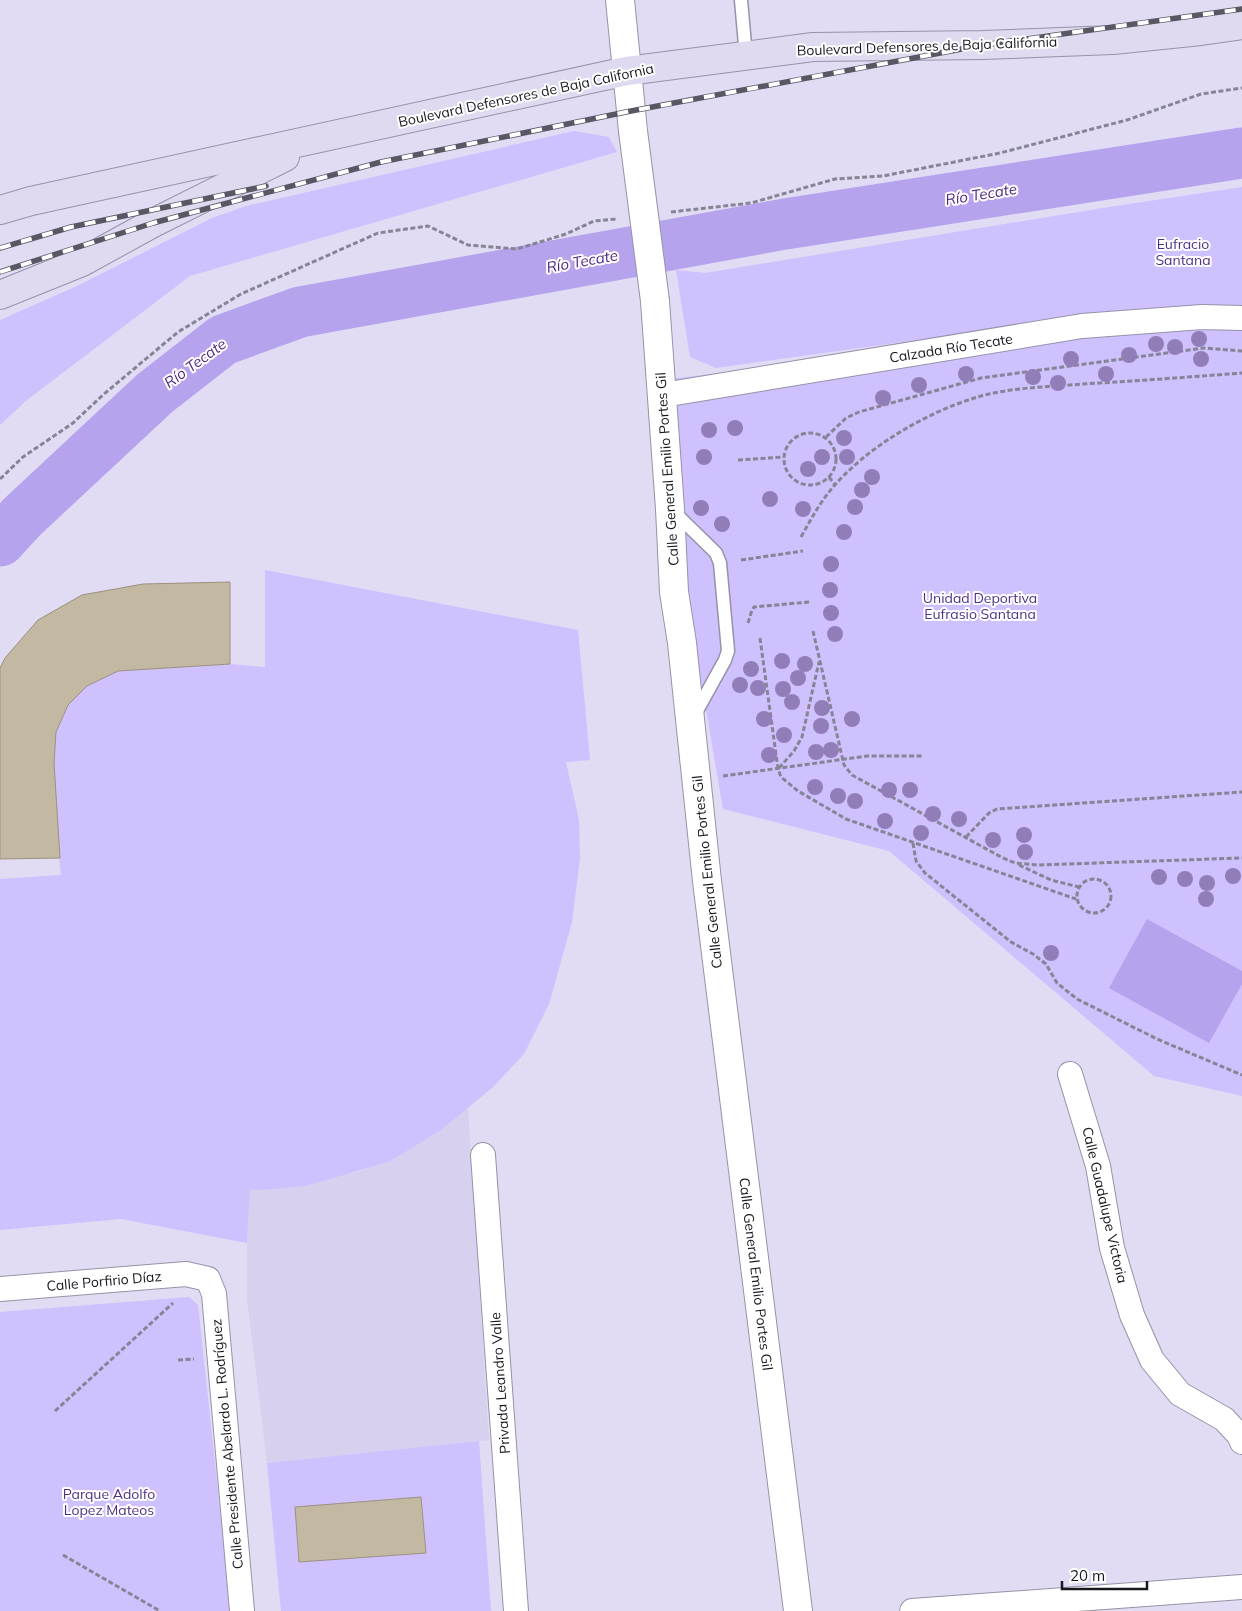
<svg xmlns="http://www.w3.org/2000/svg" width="1242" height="1611" font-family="Mulish,sans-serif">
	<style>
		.built { fill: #d7d0ef }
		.green { fill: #cfc0fe }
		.water { fill: #b6a3ee }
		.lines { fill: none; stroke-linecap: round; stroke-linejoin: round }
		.river { stroke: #b6a3ee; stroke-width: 51 }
		.building { fill: #c3b8a2; stroke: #9d927d }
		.service-casing { stroke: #9792a8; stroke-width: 15 }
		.minor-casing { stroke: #9792a8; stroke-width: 26 }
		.tertiary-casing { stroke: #9792a8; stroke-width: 30 }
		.secondary-casing { stroke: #9792a8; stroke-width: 30 }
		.path { stroke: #878495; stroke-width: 3; stroke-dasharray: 5 2.5; stroke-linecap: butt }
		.service { stroke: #fff; stroke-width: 12 }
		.minor { stroke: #fff; stroke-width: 24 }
		.tertiary { stroke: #fff; stroke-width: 28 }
		.secondary { stroke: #e0daf0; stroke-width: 28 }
		.rail-casing { stroke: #5a5764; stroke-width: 5.5 }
		.rail { stroke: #fff; stroke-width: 4; stroke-dasharray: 11; stroke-linecap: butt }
		.tertiary-bridge-casing { stroke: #9792a8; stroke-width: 30; stroke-linecap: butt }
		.tertiary-bridge { stroke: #fff; stroke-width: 28 }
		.tree { fill: #917eb8 }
		.labels { text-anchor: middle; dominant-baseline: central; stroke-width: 4; stroke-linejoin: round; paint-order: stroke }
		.street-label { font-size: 14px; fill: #19171f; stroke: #fff }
		.park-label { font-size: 14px; fill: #4f3187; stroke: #fff }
		.water-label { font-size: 15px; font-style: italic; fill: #4a2b81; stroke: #fff }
	</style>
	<rect width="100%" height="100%" fill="#e1dcf4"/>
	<!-- built -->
	<path class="built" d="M468,1107L489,1440L267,1463L247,1299V1243L250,1188L262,1190L357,1172L389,1162L441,1130Z"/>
	<!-- green -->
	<g class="green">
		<path d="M574,131L609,137L617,152L190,276L27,400L0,425V320L77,286L212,218L246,206Z"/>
		<path d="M1242,187V307L1112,313L716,368L690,357L676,270L705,273L1109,207Z"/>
		<path d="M1236,310L1242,311V1096L1154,1076L889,851L723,809L686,592L670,379Z"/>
		<path d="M265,570L578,630L590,760L566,762L579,820L580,858L572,922L549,1004L524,1054L493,1087L441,1130L389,1162L305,1186L262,1190L250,1189L247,1243L121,1219L0,1230V879L61,875L59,858L0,859V668L5,658L38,620L82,595L143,584L230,582V664L265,667Z"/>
		<path d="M189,1297L198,1305L231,1611H0V1312Z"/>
		<path d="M479,1441L491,1611H281L267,1463Z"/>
	</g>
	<!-- water -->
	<path class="water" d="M1147,919L1242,971V984L1209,1043L1109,988Z"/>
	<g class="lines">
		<!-- river -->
		<path class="river" d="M0,541L22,517L155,393L223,340L300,312L785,224L1242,153"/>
	</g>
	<!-- building -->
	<g class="building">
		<path d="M230,582V664L118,671L87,686L68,705L56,732L54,763L60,858L0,859V668L5,658L38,620L82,595L143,584Z"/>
		<path d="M421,1497L426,1553L299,1562L295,1507Z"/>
	</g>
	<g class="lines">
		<defs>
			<g id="service">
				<path d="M741,0L746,56"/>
				<path d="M673,511L716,553L720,563L728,651L725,660L694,716"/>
			</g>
			<g id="minor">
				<path d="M663,395L1082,326L1202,317L1242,318"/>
				<path d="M1070,1074L1098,1166L1112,1248L1132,1315L1152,1360L1180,1394L1224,1419L1239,1435L1242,1442"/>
				<path d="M483,1155L516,1611"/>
				<path d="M0,1289L186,1274L208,1279L214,1294L242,1611"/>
				<path d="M912,1611L1242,1587"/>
			</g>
			<g id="tertiary">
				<path d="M620,0L633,131"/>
				<path d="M655,301L670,509L674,592L682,643L707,881L798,1611"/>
			</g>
			<g id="secondary">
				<path d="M0,210L31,201L627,71L813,47L983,45L1113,40L1201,31L1242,25"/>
				<path d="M0,295L82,262L153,223L285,157"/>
			</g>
		</defs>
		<!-- service casing -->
		<use href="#service" class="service-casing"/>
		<!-- minor casing -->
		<use href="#minor" class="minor-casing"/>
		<!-- tertiary casing -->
		<use href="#tertiary" class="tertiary-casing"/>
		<!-- secondary casing -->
		<use href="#secondary" class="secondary-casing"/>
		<!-- path -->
		<g class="path">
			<path d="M671,212L751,203L835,179L883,176L1000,153L1127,120L1201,94L1242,88"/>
			<circle cx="810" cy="459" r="26"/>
			<path d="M826,437L846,418L859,412L981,378L1204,348L1242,351"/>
			<path d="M738,460L783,457"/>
			<path d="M829,477L835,485"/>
			<path d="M0,479L23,457L73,423L104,394L178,332L241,294L378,233L428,226L468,245L517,249L566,234L594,221L617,219"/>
			<path d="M801,537C810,521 818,506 829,492C864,448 928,411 981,396C1014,387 1049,387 1083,384C1136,381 1189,377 1242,373"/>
			<path d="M741,560L803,551"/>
			<path d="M748,623L751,613L754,607L809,602"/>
			<path d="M813,631L844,765L852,775L1001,857L1015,863L1037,865L1242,858"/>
			<path d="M760,638L778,769L781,777L798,791L846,819L1076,899"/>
			<path d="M779,768L794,751L802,737L819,662"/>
			<path d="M723,776L867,756H923"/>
			<path d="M966,837L989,813L997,809L1242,792"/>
			<path d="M913,843L916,861L925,873L1011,942L1033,954L1046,964L1057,983L1077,999L1157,1039L1242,1075"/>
			<path d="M1019,865L1051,880L1079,887"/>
			<circle cx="1094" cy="896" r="17"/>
			<path d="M178,1360L194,1359"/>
			<path d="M55,1411L173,1303"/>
			<path d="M63,1555L160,1611"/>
		</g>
		<!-- service -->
		<use href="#service" class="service"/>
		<!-- minor -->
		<use href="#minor" class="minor"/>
		<!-- tertiary -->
		<use href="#tertiary" class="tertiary"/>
		<!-- secondary -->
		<use href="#secondary" class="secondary"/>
		<defs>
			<g id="rail">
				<path d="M0,248L71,227L266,186"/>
				<path d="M0,272L153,223L381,162L631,111L983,45L1242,9"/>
			</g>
		</defs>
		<!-- rail casing -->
		<use href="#rail" class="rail-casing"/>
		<!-- rail -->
		<use href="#rail" class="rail"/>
		<defs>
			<path id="tertiary-bridge" d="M633,131L655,301"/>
		</defs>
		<!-- tertiary-bridge casing -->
		<use href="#tertiary-bridge" class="tertiary-bridge-casing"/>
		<!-- tertiary-bridge -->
		<use href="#tertiary-bridge" class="tertiary-bridge"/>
	</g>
	<!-- trees -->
	<g class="tree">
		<circle cx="1199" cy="339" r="8"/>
		<circle cx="1156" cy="344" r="8"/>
		<circle cx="1175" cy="347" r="8"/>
		<circle cx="1129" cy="355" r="8"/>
		<circle cx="1071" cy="359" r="8"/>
		<circle cx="1201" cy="359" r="8"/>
		<circle cx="966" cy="374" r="8"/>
		<circle cx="1106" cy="374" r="8"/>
		<circle cx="1033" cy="377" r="8"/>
		<circle cx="1058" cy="383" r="8"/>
		<circle cx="919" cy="385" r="8"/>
		<circle cx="883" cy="398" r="8"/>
		<circle cx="735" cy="428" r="8"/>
		<circle cx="709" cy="430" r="8"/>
		<circle cx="844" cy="438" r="8"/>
		<circle cx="704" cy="457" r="8"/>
		<circle cx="822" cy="457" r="8"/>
		<circle cx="847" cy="457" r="8"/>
		<circle cx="808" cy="469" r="8"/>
		<circle cx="872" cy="477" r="8"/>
		<circle cx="862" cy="490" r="8"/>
		<circle cx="770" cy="499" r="8"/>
		<circle cx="855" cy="507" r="8"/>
		<circle cx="701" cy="508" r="8"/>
		<circle cx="803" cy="509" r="8"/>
		<circle cx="722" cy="524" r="8"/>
		<circle cx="844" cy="532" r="8"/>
		<circle cx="831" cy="564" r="8"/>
		<circle cx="830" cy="590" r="8"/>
		<circle cx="831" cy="613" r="8"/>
		<circle cx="835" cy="634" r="8"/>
		<circle cx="782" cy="661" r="8"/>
		<circle cx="805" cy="664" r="8"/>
		<circle cx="751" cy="669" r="8"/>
		<circle cx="798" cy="678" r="8"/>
		<circle cx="740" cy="685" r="8"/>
		<circle cx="758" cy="688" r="8"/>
		<circle cx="783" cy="689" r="8"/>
		<circle cx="792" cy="702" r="8"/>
		<circle cx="822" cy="708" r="8"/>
		<circle cx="764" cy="719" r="8"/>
		<circle cx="852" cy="719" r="8"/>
		<circle cx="821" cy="726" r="8"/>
		<circle cx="784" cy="735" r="8"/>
		<circle cx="831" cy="750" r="8"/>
		<circle cx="816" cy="752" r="8"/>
		<circle cx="769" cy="755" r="8"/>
		<circle cx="815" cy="787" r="8"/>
		<circle cx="889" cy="790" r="8"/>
		<circle cx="910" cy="790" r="8"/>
		<circle cx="838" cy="796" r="8"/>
		<circle cx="855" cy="801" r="8"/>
		<circle cx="933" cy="814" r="8"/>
		<circle cx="959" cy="819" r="8"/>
		<circle cx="885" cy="821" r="8"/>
		<circle cx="921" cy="833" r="8"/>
		<circle cx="1024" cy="835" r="8"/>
		<circle cx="993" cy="840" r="8"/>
		<circle cx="1025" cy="852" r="8"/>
		<circle cx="1233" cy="876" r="8"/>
		<circle cx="1159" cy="877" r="8"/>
		<circle cx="1185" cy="879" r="8"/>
		<circle cx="1207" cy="883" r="8"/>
		<circle cx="1206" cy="899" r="8"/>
		<circle cx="1051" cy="953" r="8"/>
	</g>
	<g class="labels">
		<!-- street labels -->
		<g class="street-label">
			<text transform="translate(927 46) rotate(-2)">Boulevard Defensores de Baja California</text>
			<text transform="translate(526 95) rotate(-12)">Boulevard Defensores de Baja California</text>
			<text transform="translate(951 348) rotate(-9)">Calzada Río Tecate</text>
			<text transform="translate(667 469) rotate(-94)">Calle General Emilio Portes Gil</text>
			<text transform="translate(707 872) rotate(-96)">Calle General Emilio Portes Gil</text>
			<text transform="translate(1105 1205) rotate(77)">Calle Guadalupe Victoria</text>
			<text transform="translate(756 1274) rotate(83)">Calle General Emilio Portes Gil</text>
			<text transform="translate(104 1281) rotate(-5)">Calle Porfirio Díaz</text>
			<text transform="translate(500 1383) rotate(-94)">Privada Leandro Valle</text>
			<text transform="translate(227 1444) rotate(-95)">Calle Presidente Abelardo L. Rodríguez</text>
		</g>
		<!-- park labels -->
		<g class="park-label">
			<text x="1183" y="244">Eufracio<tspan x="1183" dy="16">Santana</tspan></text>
			<text x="980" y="598">Unidad Deportiva<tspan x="980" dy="16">Eufrasio Santana</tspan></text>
			<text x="109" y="1494">Parque Adolfo<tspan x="109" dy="16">Lopez Mateos</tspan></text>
		</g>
		<!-- water labels -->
		<g class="water-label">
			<text transform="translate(981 194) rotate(-9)">Río Tecate</text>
			<text transform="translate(582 261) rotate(-10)">Río Tecate</text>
			<text transform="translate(195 363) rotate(-36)">Río Tecate</text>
		</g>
	</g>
	<!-- scale -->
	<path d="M1062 1581v8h85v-8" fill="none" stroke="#19171f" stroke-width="2.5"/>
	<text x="1070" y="1581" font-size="15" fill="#19171f" stroke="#ffffff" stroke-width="4" paint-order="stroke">20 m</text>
</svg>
